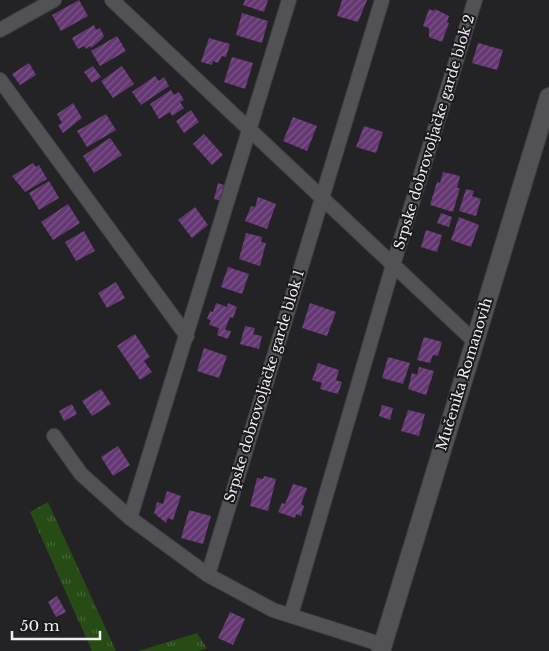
<svg xmlns="http://www.w3.org/2000/svg" width="549" height="651" font-family="'Libre Baskerville',serif">
<style>
.grass{fill:url(#grass-tufts)}
.building{fill:url(#building-hatch)}
.lines{fill:none;stroke-linecap:round;stroke-linejoin:round}
.minor-casing{stroke:#3f3d40;stroke-width:16}
.tertiary-casing{stroke:#3f3d40;stroke-width:20}
.minor{stroke:#525155;stroke-width:14}
.tertiary{stroke:#525155;stroke-width:18}
.labels{text-anchor:middle;dominant-baseline:central;stroke-width:4;stroke-linejoin:round;paint-order:stroke}
.street-label{font-size:14px;fill:#efeef1;stroke:#1a181c}
</style>
<defs>
<pattern id="grass-tufts" width="24" height="20" patternUnits="userSpaceOnUse" patternTransform="scale(1.25)"><rect width="24" height="20" fill="#264b14"/><path d="M3 7l-1-3M5 7V3M7 7l1-3M15 17l-1-3M17 17v-4M19 17l1-3" fill="none" stroke="#466537"/></pattern>
<pattern id="building-hatch" width="6" height="6" patternUnits="userSpaceOnUse" patternTransform="scale(1.25)"><rect width="6" height="6" fill="#653874"/><path d="M-1 1l2-2M0 6l6-6M5 7l2-2" fill="none" stroke="#7b5588"/></pattern>
</defs>
<rect width="100%" height="100%" fill="#232225"/>
<!-- grass -->
<path class="grass" d="M48 502 116 651H92L30 512Z
M197 633 207 648 199 651H138Z"/>
<!-- building -->
<path class="building" d="M79 0 88 16 61 31 52 15Z
M245 0H268L264 12 243 5Z
M342 0H367L358 22 337 16Z
M429 9 434 11 435 9 449 16 447 22 449 23 442 42 429 37V28L423 26Z
M242 13 268 21 262 43 236 35Z
M94 25 96 30 100 28 104 36 102 39 91 48 90 46 86 49 84 46 78 49 72 38Z
M117 36 126 51 100 66 91 51Z
M209 38 230 44 226 57 222 56 218 63 213 61 212 65 201 62Z
M478 43 503 50 497 70 472 63Z
M232 57 253 63 245 89 224 82Z
M29 63 36 75 20 85 12 74Z
M93 66 101 77 92 83 84 72Z
M122 66 134 84 113 98 101 81Z
M155 76 159 81 164 77 169 86 141 105 132 92Z
M171 90 174 95 179 92 184 100 180 102 184 108 172 116 170 112 159 119 150 104Z
M73 103 82 118 63 133 58 125 62 123 57 114Z
M191 110 199 122 184 133 176 121Z
M106 114 116 130 87 147 77 131Z
M293 117 317 126 307 151 283 141Z
M364 126 383 132 376 153 356 147Z
M204 134 223 155 212 165 193 144Z
M110 138 122 155 94 173 83 156Z
M33 163 36 167 39 165 47 179 25 192 12 176Z
M443 172 460 176 457 188H460L453 212 430 205 437 182 440 183Z
M49 181 59 198 39 210 29 193Z
M218 183 227 186V203L214 199Z
M466 189 474 191 472 196 481 199 476 216 459 211Z
M258 197 276 204 267 229 245 221 251 206 255 207Z
M68 204 80 223 53 240 41 222Z
M195 207 208 225 192 238 178 220Z
M441 213 452 217 449 227 437 223Z
M459 217 479 225 471 247 451 240Z
M426 230 442 235 437 252 421 247Z
M84 231 95 251 76 261 65 242Z
M246 233 262 237 261 242 266 243 260 266 239 259Z
M228 267 249 274 242 294 221 287Z
M116 282 125 298 107 308 98 293Z
M216 303 227 307 228 303 237 307 233 318 230 317 225 330 231 331 228 339 217 335 219 328 209 325 211 320 207 319 210 311 213 312Z
M310 303 336 312 327 336 302 328Z
M245 326 255 328 253 334 262 336 259 349 240 344Z
M135 334 150 357 144 361 152 372 140 380 117 346Z
M424 337 442 342 438 356 433 355 430 363 417 360Z
M204 348 227 356 219 378 197 371Z
M388 357 410 363 403 384 382 378Z
M318 363 339 370 336 380 342 382 338 394 320 389 322 383 312 380Z
M419 367 434 371 426 395 408 389 412 373 417 375Z
M101 389 111 404 92 416 82 401Z
M72 404 77 414 64 421 59 411Z
M382 405 393 408 390 420 379 416Z
M408 410 425 414 419 436 401 431Z
M118 446 130 465 113 476 101 457Z
M264 476 276 479 268 511 250 506 257 478 263 479Z
M293 484 307 488 301 504 304 506 301 516 296 514 295 518 278 512 282 503 285 504Z
M167 491 181 496 173 520 168 518 166 523 154 513 157 502 163 504Z
M189 510 211 516 203 544 181 538Z
M57 596 66 612 56 617 48 602Z
M230 612 245 619 233 645 218 638Z"/>
<g class="lines">
<!-- minor casing -->
<g class="minor-casing">
<path id="minor" d="M112 0 474 341
M0 30 54 0
M0 80 187 336
M54 436 81 474 130 518 208 575 273 610 383 645
M130 518 289 0
M208 575 382 0
M291 615 393 265 475 0"/>
</g>
<!-- tertiary casing -->
<g class="tertiary-casing">
<path id="tertiary" d="M381 651 549 97"/>
</g>
<!-- minor -->
<use href="#minor" class="minor"/>
<!-- tertiary -->
<use href="#tertiary" class="tertiary"/>
</g>
<g class="labels">
<!-- street labels -->
<g class="street-label">
<text transform="translate(434 132) rotate(-73)">Srpske dobrovoljačke garde blok 2</text>
<text transform="translate(464 374) rotate(-73)">Mučenika Romanovih</text>
<text transform="translate(264 386) rotate(-73)">Srpske dobrovoljačke garde blok 1</text>
</g>
</g>
<!-- scale -->
<path d="M12 631v8h88v-8" fill="none" stroke="#efeef1" stroke-width="2.5"/>
<text x="20" y="631" font-size="15" fill="#efeef1" stroke="#1a181c" stroke-width="4" paint-order="stroke">50 m</text>
</svg>
